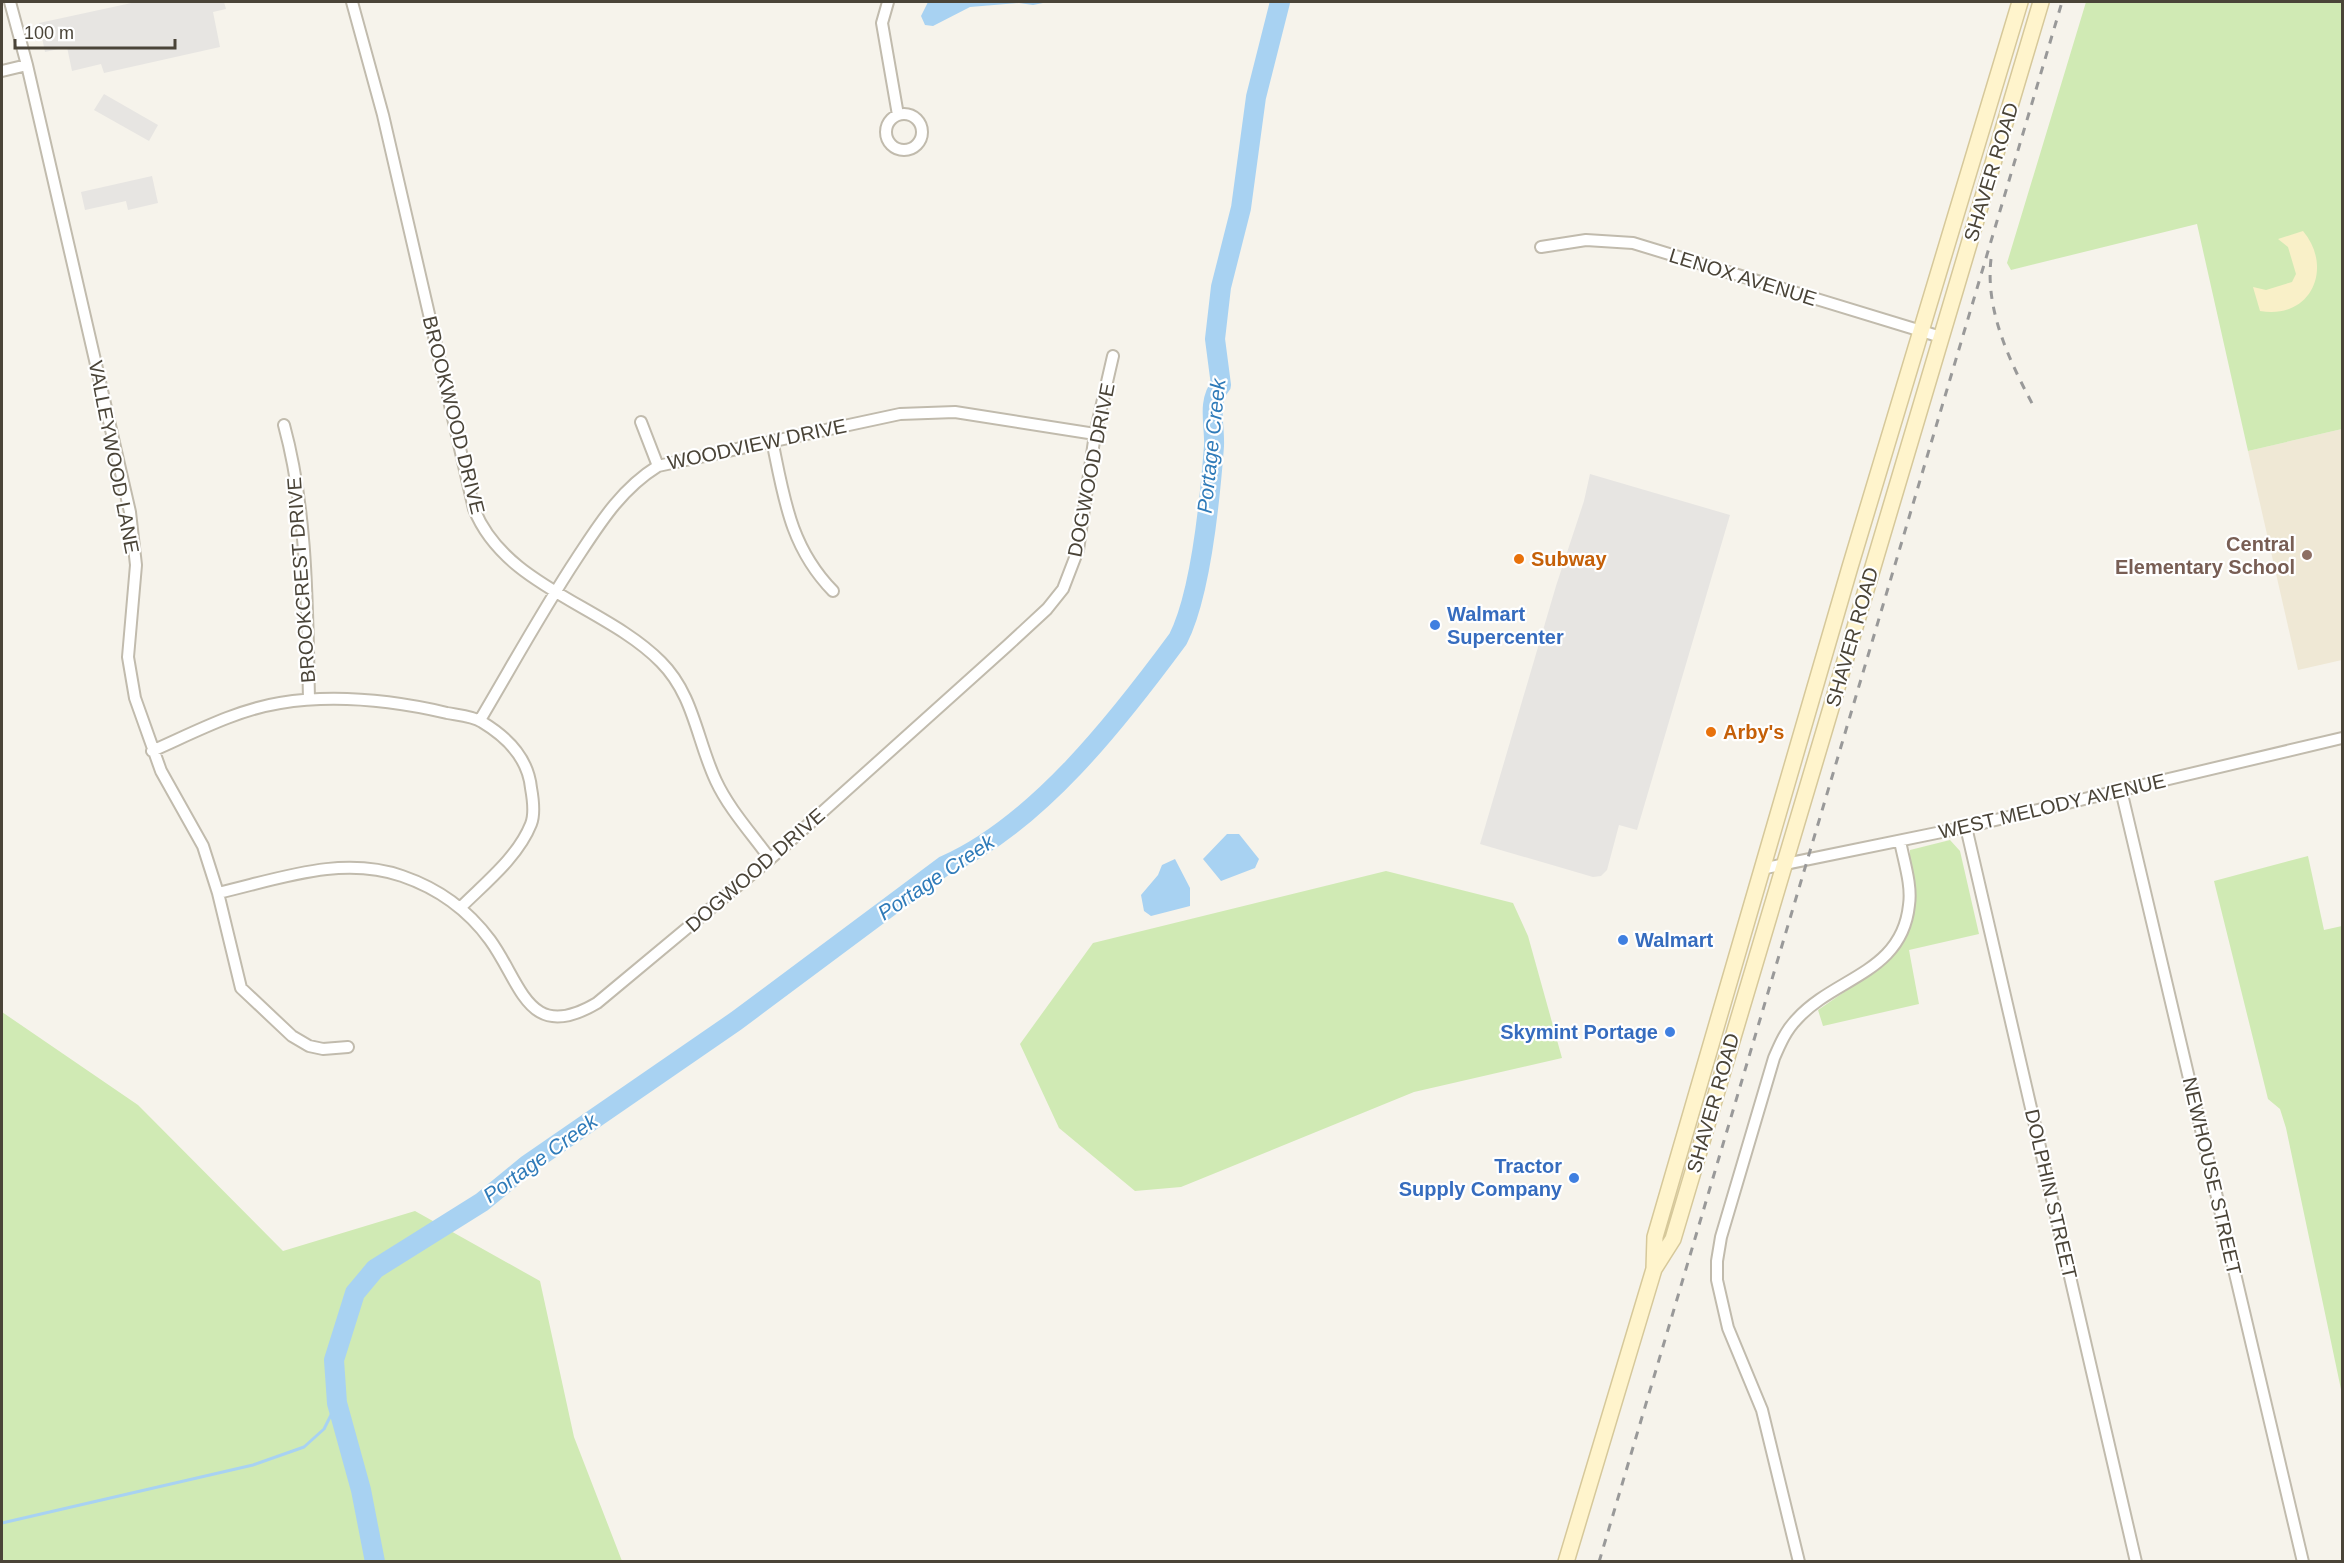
<svg xmlns="http://www.w3.org/2000/svg" width="2344" height="1563" font-family="Helvetica,sans-serif">
<style>
.education{fill:#efe8d5}
.green{fill:#d0eab4}
.sand{fill:#f9f0c8}
.parking{fill:#e7e5e2}
.water{fill:#a8d2f2}
.lines{fill:none;stroke-linecap:round;stroke-linejoin:round}
.stream{stroke:#a8d2f2;stroke-width:3}
.river{stroke:#a8d2f2;stroke-width:20}
.street-casing{stroke:#c1bbad;stroke-width:14}
.secondary-casing{stroke:#d6c89a;stroke-width:18}
.street{stroke:#fff;stroke-width:10}
.secondary{stroke:#fff4cc;stroke-width:15}
.rail{stroke:#999;stroke-width:3;stroke-dasharray:8 8;stroke-linecap:butt}
.education-dot{fill:#8d6e63;stroke:#fff;stroke-width:2}
.food-dot{fill:#e8710a;stroke:#fff;stroke-width:2}
.shop-dot{fill:#3f7fe0;stroke:#fff;stroke-width:2}
.labels{text-anchor:middle;dominant-baseline:central;stroke-width:4.5;stroke-linejoin:round;paint-order:stroke}
.street-label{font-size:20px;fill:#4a4438;stroke:#fff}
.education-label{font-size:20px;font-weight:bold;fill:#785e54;stroke:#fff;text-anchor:end}
.food-label{font-size:20px;font-weight:bold;fill:#c56008;stroke:#fff;text-anchor:start}
.shop-label{font-size:20px;font-weight:bold;fill:#366cbe;stroke:#fff;text-anchor:start}
.water-label{font-size:21px;font-style:italic;fill:#2f7bb9;stroke:#fff}
</style>
<rect width="100%" height="100%" fill="#f6f3eb"/>
<!-- education -->
<path class="education" d="M2342 429V660L2298 670 2248 451Z"/>
<!-- green -->
<path class="green" d="M2086 2H2342V429L2248 451 2197 224 2011 270 2007 263Z
M1950 840 1960 851 1979 934 1909 950 1919 1004 1823 1026 1818 1010 1882 966 1899 948 1913 908 1915 887 1910 869V850Z
M2308 856 2324 930 2342 926V1394L2286 1128 2280 1109 2268 1099 2214 881Z
M1386 871 1513 903 1528 936 1562 1058 1414 1092 1181 1187 1135 1191 1059 1128 1020 1044 1093 943Z
M2 1012 138 1105 283 1251 415 1211 540 1281 574 1437 622 1561H2Z"/>
<!-- sand -->
<path class="sand" d="M2303 231C2334 268 2311 320 2260 311L2253 287 2266 290 2292 282 2296 274 2288 247 2278 239Z"/>
<!-- parking -->
<path class="parking" d="M136 2H224L226 9 213 12 220 47 104 73 101 64 72 71 67 47 45 52 39 23Z
M104 94 158 125 149 141 94 110Z
M152 176 158 203 128 210 126 201 85 210 81 192Z
M1590 474 1730 515 1637 830 1619 825 1607 870 1601 876 1593 877 1480 844 1556 586 1584 501Z"/>
<!-- water -->
<path class="water" d="M928 2H1048L1033 5 1019 3 970 7 933 26 925 25 921 16Z
M1227 834H1239L1259 859 1255 868 1221 881 1203 859Z
M1175 859 1190 888V906L1151 916 1144 911 1141 895 1158 875 1162 865Z"/>
<g class="lines">
<!-- stream -->
<path class="stream" d="M2 1523 253 1465 304 1447 324 1429 337 1403"/>
<!-- river -->
<path class="river" d="M375 1562 361 1490 337 1403 334 1360 355 1293 375 1269 482 1202 527 1165 736 1021 944 866C1037 825 1119 719 1178 639 1201 594 1210 499 1214 446 1215 425 1207 402 1221 385L1215 339 1221 287 1241 208 1256 97 1280 2"/>
<!-- street casing -->
<g class="street-casing">
<path id="street" d="M10 2 27 65 130 512 136 565 128 657 135 698 161 771 203 846 218 893 241 988 292 1036 309 1046 323 1049 348 1047
M352 2 383 115 474 509C505 587 606 606 661 662 694 695 697 741 716 781 729 809 752 834 770 859
M888 2 882 23 898 115
M2 71 27 65
M886 132a18 18 0 1 1 36 0a18 18 0 1 1-36 0Z
M1541 247 1586 240 1633 243 1941 337
M641 422 658 466
M284 425C308 513 307 609 309 699
M772 440C784 498 790 547 833 591
M480 720C512 666 542 611 577 558 600 523 621 489 658 466L900 414 955 412 1095 434
M152 751C193 733 236 710 280 703 336 694 391 700 447 713 457 715 473 716 482 722 507 737 528 758 531 788 533 799 535 814 531 824 518 857 485 883 461 907
M2121 790 2303 1562
M1966 827 2136 1562
M1761 869 1966 827 2342 738
M218 893C279 879 341 855 402 876 437 888 468 910 490 940 522 984 528 1044 597 1003L770 859 1007 646 1047 609 1063 589 1078 550 1095 434 1113 356
M1799 1562 1762 1410 1728 1328 1717 1280V1261L1721 1237 1774 1058C1780 1044 1786 1030 1797 1019 1835 977 1902 973 1909 905 1912 885 1904 862 1900 841"/>
</g>
<!-- secondary casing -->
<g class="secondary-casing">
<path id="secondary" d="M1654 1269 1655 1237 1850 567 2020 2
M1566 1562 1654 1269 1673 1239 2041 2"/>
</g>
<!-- street -->
<use href="#street" class="street"/>
<!-- secondary -->
<use href="#secondary" class="secondary"/>
<!-- rail -->
<path class="rail" d="M1991 259C1985 311 2010 362 2034 407
M1599 1562 2062 2"/>
</g>
<!-- markers -->
<circle class="education-dot" cx="2307" cy="555" r="6"/>
<g class="food-dot">
<circle cx="1519" cy="559" r="6"/>
<circle cx="1711" cy="732" r="6"/>
</g>
<g class="shop-dot">
<circle cx="1435" cy="625" r="6"/>
<circle cx="1623" cy="940" r="6"/>
<circle cx="1670" cy="1032" r="6"/>
<circle cx="1574" cy="1178" r="6"/>
</g>
<g class="labels">
<!-- street labels -->
<g class="street-label">
<text transform="translate(1991 172) rotate(-73)">SHAVER ROAD</text>
<text transform="translate(1743 277) rotate(17)">LENOX AVENUE</text>
<text transform="translate(454 415) rotate(76)">BROOKWOOD DRIVE</text>
<text transform="translate(757 444) rotate(-12)">WOODVIEW DRIVE</text>
<text transform="translate(114 457) rotate(79)">VALLEYWOOD LANE</text>
<text transform="translate(1091 470) rotate(-79)">DOGWOOD DRIVE</text>
<text transform="translate(301 580) rotate(-94)">BROOKCREST DRIVE</text>
<text transform="translate(1852 637) rotate(-74)">SHAVER ROAD</text>
<text transform="translate(2052 806) rotate(-13)">WEST MELODY AVENUE</text>
<text transform="translate(755 870) rotate(-41)">DOGWOOD DRIVE</text>
<text transform="translate(1713 1103) rotate(-74)">SHAVER ROAD</text>
<text transform="translate(2212 1176) rotate(77)">NEWHOUSE STREET</text>
<text transform="translate(2051 1194) rotate(77)">DOLPHIN STREET</text>
</g>
<!-- education labels -->
<g class="education-label">
<text x="2295" y="544">Central<tspan x="2295" dy="23">Elementary School</tspan></text>
</g>
<!-- food labels -->
<g class="food-label">
<text x="1531" y="559">Subway</text>
<text x="1723" y="732">Arby's</text>
</g>
<!-- shop labels -->
<g class="shop-label">
<text x="1447" y="614">Walmart<tspan x="1447" dy="23">Supercenter</tspan></text>
<text x="1635" y="940">Walmart</text>
<text x="1658" y="1032" text-anchor="end">Skymint Portage</text>
<text x="1562" y="1166" text-anchor="end">Tractor<tspan x="1562" dy="23">Supply Company</tspan></text>
</g>
<!-- water labels -->
<g class="water-label">
<text transform="translate(1211 446) rotate(-84)">Portage Creek</text>
<text transform="translate(936 877) rotate(-34)">Portage Creek</text>
<text transform="translate(540 1158) rotate(-36)">Portage Creek</text>
</g>
</g>
<!-- border -->
<rect width="2344" height="1563" fill="none" stroke="#4a4438" stroke-width="6"/>
<!-- scale -->
<path d="M15 39v9h160v-9" fill="none" stroke="#4a4438" stroke-width="3"/>
<text x="24" y="39" font-size="18" fill="#4a4438" stroke="#ffffff" stroke-width="4.5" paint-order="stroke">100 m</text>
</svg>
